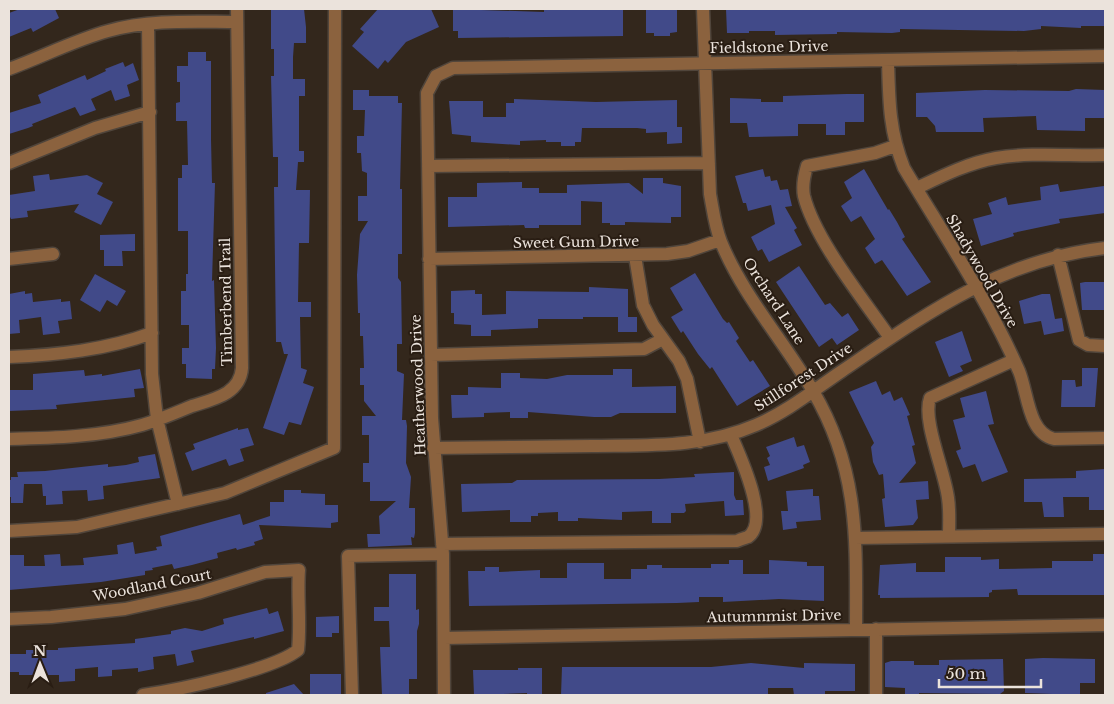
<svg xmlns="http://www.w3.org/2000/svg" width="1114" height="704" font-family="'Libre Baskerville',serif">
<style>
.building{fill:#414a89}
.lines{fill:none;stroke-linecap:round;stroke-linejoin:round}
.minor-casing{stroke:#50453b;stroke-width:15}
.minor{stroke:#8b623e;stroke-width:12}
.labels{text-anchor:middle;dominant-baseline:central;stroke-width:4;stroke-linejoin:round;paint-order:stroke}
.street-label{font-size:14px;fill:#ebe3dc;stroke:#291d13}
</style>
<rect width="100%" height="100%" fill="#33271c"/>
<!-- building -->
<path class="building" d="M20 9H55L59 18 33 32 31 28 9 37V13Z
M271 9H304L306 27V43H294L293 57V79H305V96H299V151H304V162H298L296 190H310L309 243H299L298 302H311V317H300L301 368 307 370 303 383 314 387 301 425 289 422 284 435 263 428 288 354H284L281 342H276L274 187H278V157H273L271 76H274V49H271Z
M378 9H431L439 27 406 42 388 63 385 60 378 69 352 46 364 32 360 29Z
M453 9 544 12V9H623V36L458 38V31H453Z
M646 9H677V32L670 33V36H654V33H646Z
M726 9H1105V26H1081V28L1041 26V29L1024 31 900 29V32L892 33 837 32V34L775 35V31H749V33H727Z
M188 52H206V61H211V139L212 183H215L212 281 214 280 216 348 215 369H212V379L186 378V364H182V348H189V325H181V291H186V274H188V231H178V178H182V165H188L187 121H176V103L180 102V82H177V66H188Z
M123 62 125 67 133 63 139 80 127 85 130 96 115 101 111 90 91 99 96 110 80 116 75 107 32 124 33 126 28 128 9 134V113L41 103 38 95 85 75 87 80 106 71 105 69Z
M1076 89 1105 90V118H1085V131L1037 130 1036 116 983 118 984 132H936L935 126 927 117H916V93L985 90 1069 91Z
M353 90H369V96H398V103H402L400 189H402V254H398V278L401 282 402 344H397V371L404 374 402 420H406L407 426 406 463 411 477 409 508H415V533L414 538 411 537 412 545 368 547 367 534H380L379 516 396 501H370V482H363V463H369V435H362V416H376L364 401V385H360V368H364L363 336H360V313H358L357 275 360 234 368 221H358V196H367V173L362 171 361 153H357V136H364L365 110H353Z
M846 94H864V122H845V135H826V124H798V136L749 137 747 123H730V98L761 99V102H783V96Z
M514 99 596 102 677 100V127H682V143L667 144V132L646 133V129L637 128H582L581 142H575V146H561V142H546V140L520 141V145L471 142V136L452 134 449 101H483V117H506V103H514Z
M763 169 765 177 770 176 771 181 777 180 780 190 788 189 792 206 785 207 797 228 794 230 802 245 769 262 762 249 758 251 751 237 775 224 771 205 748 211 746 203H743L735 176Z
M864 169 888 210 889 209 897 222 905 237 902 239 931 282 907 296 882 260 875 264 865 248 875 239 861 216 851 222 841 206 852 198 844 182Z
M49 174 50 180 87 175 103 183 97 194 113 202 101 225 74 212 79 204 27 211 28 217 11 219 9 215V195L35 191 33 176Z
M643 178H663V183L681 186V217H671V223L625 222V225H610V223H602V202L581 201V225H539V228H525L524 225 448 227V197H477V183L522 182V188H539V193H567V185L629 183 643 194Z
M1058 184 1060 192 1104 186 1105 213 1059 219 1060 223 1013 233 1014 236 981 246 973 219 992 214 988 203 1006 197 1008 205 1041 200 1040 187Z
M135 234V251H122L123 266H104V250H100V235Z
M799 266 825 305 830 303 842 317 848 313 859 330 837 345 832 338 819 347 776 282Z
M695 273 723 319 727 323 729 322 739 338 736 341 750 362 753 360 770 386 737 406 712 367 710 369 698 354 683 331 681 333 671 317 683 310 670 288Z
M95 274 126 291 117 306 107 300 100 312 80 300Z
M1085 282H1105V310H1082L1080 283Z
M589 287 628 289V317H637V332H618V317H583V319H538V328L491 330V336H471V325L454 324V313H451V291L475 290V294H482V315L506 314V291L589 292Z
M25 291V294L32 293 33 302 61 299V302L70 301 72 319 58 321 60 333 43 335 41 317 19 320 20 333 9 334V294Z
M1042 294H1050L1055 319 1062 318 1064 331 1044 335 1041 321 1024 324 1019 301Z
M962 331 972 361 960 366 963 371 949 377 935 342Z
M1082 368H1098L1095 407H1061L1062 380H1075L1076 387 1082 386Z
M140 369 144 388 134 389 135 397 56 405 57 409 9 411V390H33V374L84 370 85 376 102 374V376Z
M613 369H632V387L676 386V413H620L611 417H594L528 412V418H510V412L484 413V417L452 418 451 395H468V387L501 388V373H520V378L547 379 567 375H613Z
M876 381 882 395 890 391 894 401 902 397 910 415 907 416 915 445 912 446 916 463 899 483 928 481 929 499 916 500 918 518 913 525 885 527 882 499 885 498 883 474 879 475 873 462 871 447 874 443 849 392Z
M986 391 994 424 988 425 1008 472 982 482 975 464 963 468 956 451 961 449 953 420 965 417 960 398Z
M238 428V430L248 428 254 445 240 449 244 461 229 466 226 459 192 471 185 453 195 449 193 444Z
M794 437 797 447 804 445 810 462 803 465 804 468 768 481 764 467 770 465 767 458 770 456 766 447Z
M155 454 160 478 103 486 104 499 88 501 87 490 62 491 63 504 46 505V496H43L42 484H24L23 503H11V497H9V480H11V477H18L17 472 45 471 108 464V467L126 465 139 462 138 457Z
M1105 469V510H1089V497H1063L1064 517H1044L1042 502H1024V479L1076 478V471Z
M734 472V495L736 500H743L744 515 725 516 724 501 685 504 686 511 684 513H671V523H652V511L622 512V520L578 518V521H558V512L538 513V516H531V522H510V510L462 512 461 484 512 483 517 480 659 479 695 477 694 474Z
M813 489V496H819L821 520 796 522 797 528 783 530 781 511H788L786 491Z
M284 490H301V493L325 494V505H338V522L331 523V528L259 525 263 539 254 542 255 545 237 550 236 548 217 553 218 558 192 565 174 569 172 564 152 568 153 570 145 571V575L101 582 9 590V555H24V566H45L44 555 60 554 61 566 84 565 83 558 118 554 117 545 133 542 135 554 157 550 156 547 162 546 160 536 240 514 243 525 270 516V502H284Z
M1093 554H1105V595H1018L1017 589 992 590V592L989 593V597L880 598V595H878L880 565 916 563V572H945V557H981V560L999 559V569L1052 568V561H1093Z
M729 560H743V574H769V560L807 562V566H824V601L779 599 723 602V597H699V602L677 603 469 606 468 571H485V567H499V572L540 570V578H567V563H604V579H631V569H647V565H662V568H711V564H729Z
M389 574H416V610L419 609V624L417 631V679H409V695H382L380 647H390L389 621H374V607H389Z
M267 608 269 614 278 611 284 631 254 639V637L191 651 194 662 177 666 175 654 153 657 154 669 138 672V668L112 670V676L98 677V667L75 669V681L59 682V675H19V672H9V654H26V650H58V648L135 643V639L171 634V631L185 628 202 631 224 624 223 619Z
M339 616V633H332V637H316V617Z
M1043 658 1095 659V683H1080V695L1025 693V659Z
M1003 659 1004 691 1000 694 919 693V695H905V688L885 687V663L891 661H914V665H939V660Z
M751 663 804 668V663L855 664V691H825V695H794L793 688H768V695H561L562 667H711Z
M518 668H542V695H527V693L474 695 473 670H518Z
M310 674H341V695H310Z
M294 684 304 695H266V693Z"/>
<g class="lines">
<!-- minor casing -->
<g class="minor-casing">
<path id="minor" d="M703 9 710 194C713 210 715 227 721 242 743 296 784 341 813 391 860 471 856 541 856 630
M148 24 152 374 157 419 178 504
M888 60C889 99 889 131 904 168 944 235 988 300 1019 371 1028 393 1028 433 1054 439L1105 438
M9 69C42 57 75 40 108 31 150 19 195 22 237 22
M9 163 95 128 150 112
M428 166 709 163
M917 188C942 176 968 163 996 158 1032 152 1069 156 1105 155
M1058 255 1079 340 1088 345 1105 346
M635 256 643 305 653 325 679 361 687 379 700 442
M9 259 53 254
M429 259 667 254 688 251 720 240
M890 338C864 300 815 240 804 196 802 186 804 176 807 166L875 153 895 146
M431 355 644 349 663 339
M9 357C57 355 106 350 152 333
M9 439C53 438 99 437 142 425 159 420 175 413 192 406 214 399 240 394 242 368L237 9
M433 448C486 447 539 447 592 446 648 445 703 448 756 425 787 412 814 390 842 371 927 313 1000 260 1105 248
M9 531 77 527 225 493 334 448 335 9
M949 537C949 524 950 511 948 498 945 472 922 420 930 398L1014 360
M855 538 1105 534
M442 544 737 541C741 539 745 538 748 537 771 521 739 454 731 435
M9 619 51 617 125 609 198 593 265 572 299 570C297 596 301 623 298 650 273 670 178 690 143 695
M876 629V695
M444 638 1105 625
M352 695 348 556 443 554
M444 695 443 554 432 418 427 93 436 76 453 68 1105 56"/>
</g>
<!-- minor -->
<use href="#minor" class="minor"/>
</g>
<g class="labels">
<!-- street labels -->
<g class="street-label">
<text transform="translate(769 47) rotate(-1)">Fieldstone Drive</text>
<text transform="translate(576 242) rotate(-1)">Sweet Gum Drive</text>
<text transform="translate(982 271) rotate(60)">Shadywood Drive</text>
<text transform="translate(774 301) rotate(57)">Orchard Lane</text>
<text transform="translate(226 302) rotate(-91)">Timberbend Trail</text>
<text transform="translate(803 377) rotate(-33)">Stillforest Drive</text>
<text transform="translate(418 385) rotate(-92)">Heatherwood Drive</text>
<text transform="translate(152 585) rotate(-11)">Woodland Court</text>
<text transform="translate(774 616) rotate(-1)">Autumnmist Drive</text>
</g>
</g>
<!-- border -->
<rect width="1114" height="704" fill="none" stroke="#ebe3dc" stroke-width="20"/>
<!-- north arrow -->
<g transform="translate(40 664) rotate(359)" stroke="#291d13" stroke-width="4" paint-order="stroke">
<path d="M0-4L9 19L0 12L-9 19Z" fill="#ebe3dc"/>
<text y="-8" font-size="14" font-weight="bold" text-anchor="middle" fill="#ebe3dc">N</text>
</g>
<!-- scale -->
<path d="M939 679v8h102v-8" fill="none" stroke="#ebe3dc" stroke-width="2.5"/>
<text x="946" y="679" font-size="15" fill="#ebe3dc" stroke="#291d13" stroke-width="4" paint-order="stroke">50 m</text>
</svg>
